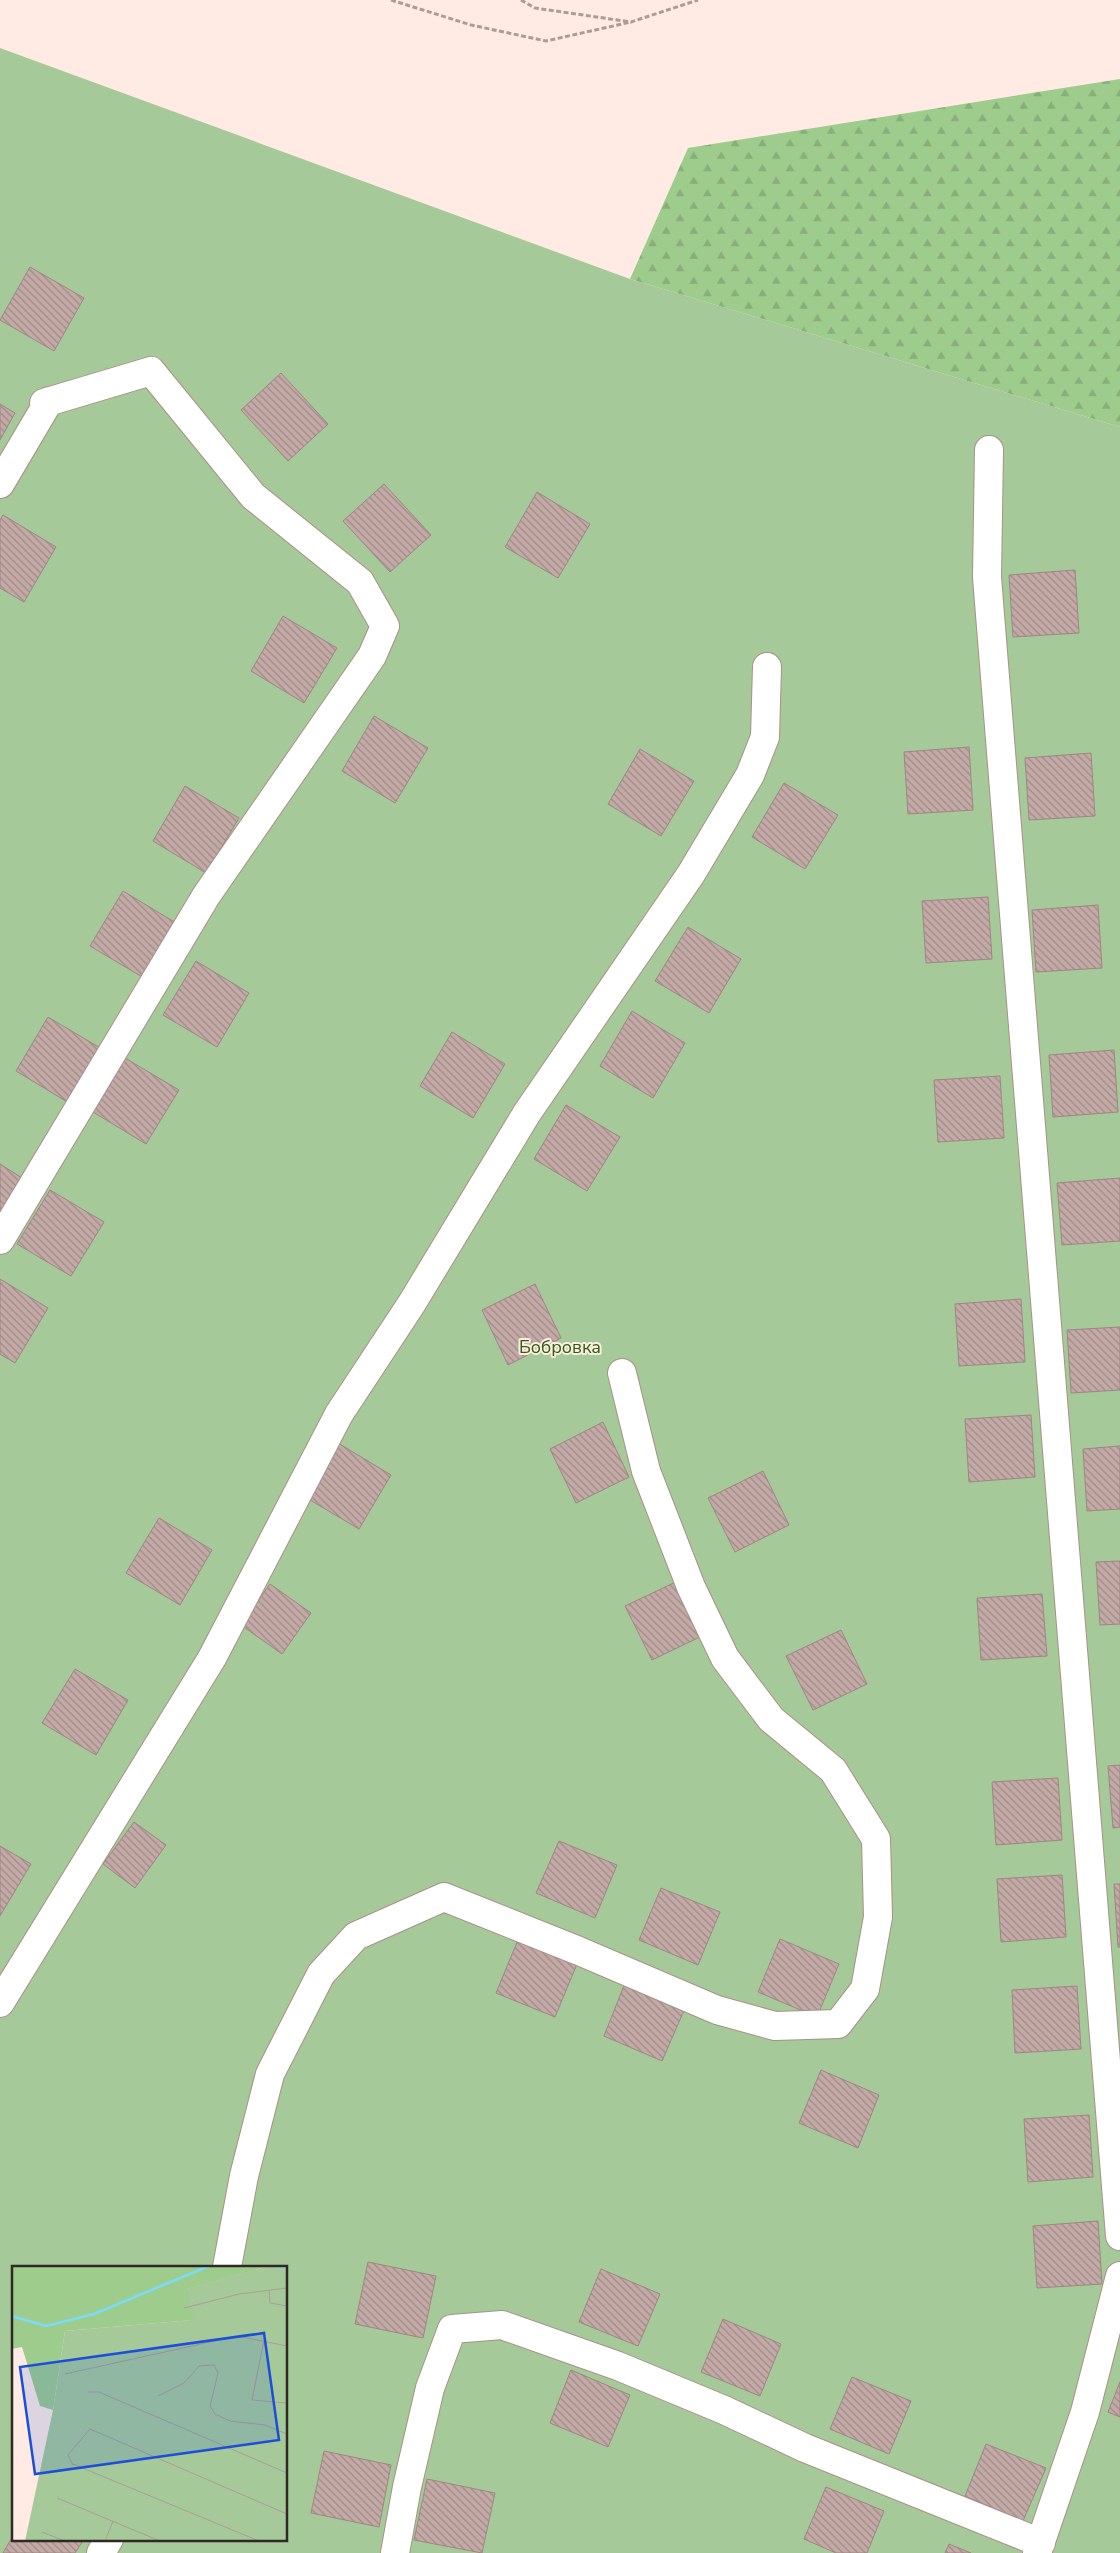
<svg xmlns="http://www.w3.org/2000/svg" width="1120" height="2553" font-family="'Nunito Sans',sans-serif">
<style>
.green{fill:#a5c999;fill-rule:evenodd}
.forest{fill:url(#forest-firs)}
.building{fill:url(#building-back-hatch);stroke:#9e8682}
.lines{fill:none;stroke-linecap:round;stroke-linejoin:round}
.minor-casing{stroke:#a89288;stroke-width:30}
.path{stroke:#ab9c96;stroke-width:3;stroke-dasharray:5 2.5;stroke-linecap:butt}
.minor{stroke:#fff;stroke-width:28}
.labels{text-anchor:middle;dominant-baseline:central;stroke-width:4;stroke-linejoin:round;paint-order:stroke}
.park-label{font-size:18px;fill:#2a630d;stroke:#ffebe3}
.inset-river{fill:none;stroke:#7bdcf7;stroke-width:2.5}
.inset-road{fill:none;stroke:#ac9d97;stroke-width:1}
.view{fill:#1d4ed8;fill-opacity:0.15;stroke:#1d4ed8;stroke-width:2.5}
.inset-edge{fill:none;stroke:#302824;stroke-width:2.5}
</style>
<defs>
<pattern id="forest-firs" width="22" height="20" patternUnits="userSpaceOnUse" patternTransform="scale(1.25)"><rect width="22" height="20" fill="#9dcc8d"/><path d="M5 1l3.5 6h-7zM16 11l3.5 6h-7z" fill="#88af7a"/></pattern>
<pattern id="building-back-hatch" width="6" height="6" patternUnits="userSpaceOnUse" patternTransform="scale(1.25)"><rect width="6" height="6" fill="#c3aaa6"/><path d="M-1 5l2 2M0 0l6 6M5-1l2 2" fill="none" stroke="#9f8a87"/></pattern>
</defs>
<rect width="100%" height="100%" fill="#ffebe3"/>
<!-- green -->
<path class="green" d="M0 48 630 279 1120 427V2553H0ZM14 2267H286V2539H14Z"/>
<!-- forest -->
<path class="forest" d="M1120 79V427L630 279 688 148Z"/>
<!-- building -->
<path class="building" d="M30 267 84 298 54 351 0 320Z
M281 373 328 424 288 461 241 410Z
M0 404 15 413 0 440Z
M384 484 431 535 390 572 343 521Z
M537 492 590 524 558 578 505 547Z
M3 515 56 547 24 602 0 588V520Z
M1075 570 1079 633 1013 637 1009 575Z
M283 616 337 648 304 703 251 671Z
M374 716 428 748 395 803 342 771Z
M969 747 973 810 908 814 904 752Z
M640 749 694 781 661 836 608 804Z
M1091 753 1095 816 1029 820 1025 758Z
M784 783 838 815 805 869 752 837Z
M185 786 239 818 206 873 153 841Z
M123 891 176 923 144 978 90 946Z
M988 897 992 959 926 963 922 901Z
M1098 905 1102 968 1036 972 1032 910Z
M688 927 741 959 709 1013 655 981Z
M196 961 249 993 217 1047 163 1015Z
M632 1011 685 1043 653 1098 600 1066Z
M48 1017 102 1049 69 1103 16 1071Z
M452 1032 505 1064 473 1118 420 1086Z
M1114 1050 1118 1112 1053 1117 1049 1055Z
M125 1058 179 1090 146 1144 93 1112Z
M1000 1076 1004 1138 938 1142 934 1080Z
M566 1105 620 1137 587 1191 534 1159Z
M0 1164 22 1178 0 1215Z
M1120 1178V1241L1062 1245 1057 1183Z
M50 1190 104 1222 71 1276 17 1244Z
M0 1279 48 1308 15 1363 0 1354Z
M535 1284 561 1338 508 1365 482 1310Z
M1021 1299 1025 1362 959 1366 955 1304Z
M1120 1327V1390L1071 1393 1067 1330Z
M1031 1415 1035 1477 969 1482 965 1419Z
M603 1422 629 1477 576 1503 550 1449Z
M338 1443 391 1475 359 1529 305 1497Z
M1120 1446V1509L1087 1511 1083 1449Z
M763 1471 789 1525 735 1552 708 1498Z
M159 1518 212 1550 180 1605 126 1573Z
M1120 1561V1624L1100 1625 1096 1562Z
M680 1580 706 1634 652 1660 625 1606Z
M270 1584 311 1613 282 1654 241 1625Z
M1042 1594 1047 1656 981 1660 977 1598Z
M841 1630 867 1684 813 1710 786 1656Z
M75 1669 128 1700 96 1755 42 1723Z
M1120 1765V1827L1113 1828 1108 1766Z
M1058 1778 1062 1840 996 1845 992 1782Z
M134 1822 166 1845 135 1888 103 1864Z
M559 1841 617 1865 595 1918 536 1893Z
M0 1846 31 1864 0 1916Z
M1062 1875 1066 1937 1001 1942 997 1879Z
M1114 1884H1120V1947H1118Z
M661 1888 720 1912 698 1965 639 1940Z
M780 1939 839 1964 817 2017 758 1992Z
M518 1940 577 1964 555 2017 496 1993Z
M625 1983 685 2008 662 2061 604 2036Z
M1077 1986 1081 2049 1015 2053 1012 1990Z
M821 2070 879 2095 858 2148 799 2123Z
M1089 2115 1093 2177 1028 2182 1024 2119Z
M1098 2221 1102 2284 1037 2288 1033 2226Z
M368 2262 436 2276 423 2338 355 2324Z
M601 2269 660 2294 638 2346 579 2322Z
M723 2319 781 2344 760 2396 701 2372Z
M571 2370 630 2395 608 2447 550 2423Z
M852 2377 911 2401 889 2454 830 2429Z
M1120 2382V2417L1108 2412Z
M986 2444 1046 2468 1023 2521 965 2496Z
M324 2451 391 2465 379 2527 311 2513Z
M427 2479 495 2493 482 2553 414 2540Z
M826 2487 884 2511 867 2553H836L804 2539Z
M14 2534V2539H84L75 2553H3Z
M949 2544 971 2553H945Z"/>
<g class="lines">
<!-- minor casing -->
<g class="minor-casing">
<path id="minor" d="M989 450 987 577 1120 2236
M0 484 49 401
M0 1240 206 896 372 656 385 626 360 582 253 496 151 371 44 403
M0 2003 212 1658 339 1414 412 1303 527 1113 691 874 750 775 765 737 767 667
M227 2267 244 2176 270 2074 321 1974 356 1936 444 1897 579 1951 717 2010 775 2026 838 2024 865 1989 878 1917 876 1839 833 1770 771 1719 725 1658 691 1587 646 1471 622 1373
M101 2553 109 2539
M395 2553 407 2487 430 2388 452 2329 502 2325 618 2366 724 2410 805 2448 1041 2543
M1037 2553 1085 2412 1120 2276"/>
</g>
<!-- path -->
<path class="path" d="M391 0 471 25 546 41 631 22
M521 0 535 8 631 22 698 0"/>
<!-- minor -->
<use href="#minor" class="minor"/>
</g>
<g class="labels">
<!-- park labels -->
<g class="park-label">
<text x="560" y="1347">Бобровка</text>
</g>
</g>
<!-- overview -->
<g transform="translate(12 2266)">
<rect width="275" height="275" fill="#ffebe3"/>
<path d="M257 0H275V275H13L41 144 53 65 180 54 174 23Z" fill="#a5c999"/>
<path d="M0 0H257L175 23 181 54 53 65 41 144 28 140 10 81 0 83Z" fill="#9dcc8d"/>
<path class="inset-river" d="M259 0 275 1M0 50 34 60 82 48 197 0"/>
<path class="inset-road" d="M257 24 258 37 275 40M172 42 227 28 275 22M252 74 240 134 275 137M53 108 225 70 275 80M76 126H87L275 207M146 130 172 117 187 100 202 99 206 107 198 140 203 148 218 155 253 159 275 168M61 198 247 275M61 199 56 189 78 163 275 248M45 232 148 275M30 266 53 275M93 275 101 255"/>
<path class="view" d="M252 67 267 174 23 208 8 101Z"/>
<rect width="275" height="275" class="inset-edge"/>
</g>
</svg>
